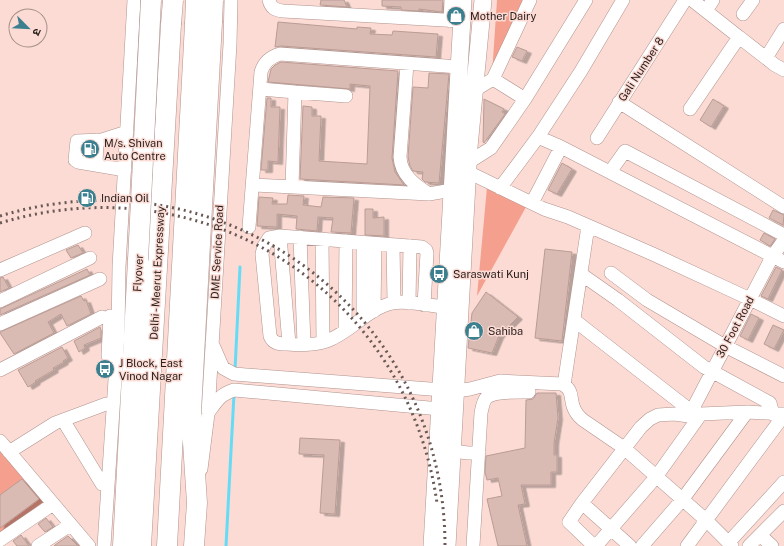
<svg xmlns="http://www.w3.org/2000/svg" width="784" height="546" font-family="'Public Sans','Noto Sans Devanagari',sans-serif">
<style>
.green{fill:#f5a08e}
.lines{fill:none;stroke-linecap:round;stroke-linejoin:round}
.stream{stroke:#66dbf6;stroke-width:3}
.building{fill:#dabbb4;stroke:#ba9c95;filter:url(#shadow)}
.minor-casing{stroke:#b1938d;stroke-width:14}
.major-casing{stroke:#b1938d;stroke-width:18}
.highway-casing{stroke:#b1938d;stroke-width:21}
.minor{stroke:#fff;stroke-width:13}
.major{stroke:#fff;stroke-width:17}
.highway{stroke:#fff;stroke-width:20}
.rail{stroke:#695854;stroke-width:3;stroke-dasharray:2 4;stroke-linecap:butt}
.highway-bridge-casing{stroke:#b1938d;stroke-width:21;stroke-linecap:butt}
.highway-bridge{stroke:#fff;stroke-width:20}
.labels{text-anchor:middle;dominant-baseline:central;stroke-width:3;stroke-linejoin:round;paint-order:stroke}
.poi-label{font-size:11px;fill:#271c19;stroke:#fbdbd4;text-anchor:start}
.street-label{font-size:11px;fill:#271c19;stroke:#fbdbd4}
</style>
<defs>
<filter id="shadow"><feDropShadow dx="4.5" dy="2.5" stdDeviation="0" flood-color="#0004"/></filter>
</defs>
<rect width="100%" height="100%" fill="#fbdbd4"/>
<!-- green -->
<path class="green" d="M497 0H528L492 74Z
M487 187 526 207 477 296Z
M0 445 44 502 0 534Z"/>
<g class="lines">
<!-- stream -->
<path class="stream" d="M235 370 240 267
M226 546 234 394"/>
</g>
<!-- building -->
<path class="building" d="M321 0H344L347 7 320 5Z
M382 0H443L442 12 419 9V11L401 10V7L382 6Z
M278 22 357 29V27L371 28 370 34 392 35 393 31 438 34 436 57 281 46 275 47Z
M517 47 527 51 522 61 512 57Z
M281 62 398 71 392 158 395 172 404 185 300 179 303 106 312 107V116H321L319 161 367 164 370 86 350 84V89L268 82 271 69 275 65Z
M429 73 449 74 439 183 425 182 422 179 423 172 413 171 410 166 408 157 413 87 428 88Z
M267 98H271V107H280L278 162 268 161V170H261Z
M484 99 504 109 502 112 505 114 484 143 483 142Z
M713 99 724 106 711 127 700 120Z
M562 163 572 169 557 194 548 190Z
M288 195 304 196 303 205 321 207 323 197 354 198 351 233 331 232 333 218 318 217 317 231 296 229 297 216 277 214V227L257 226 259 197 273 198 272 204H287Z
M365 209H373V218L384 217V236L365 235Z
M773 210 784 215 783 225 769 218Z
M764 233 775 239 770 246 760 240Z
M78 245 83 253 71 258 66 250Z
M545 249 572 252 562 341 535 338Z
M776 267 782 270 768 299 761 296Z
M87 269 90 275 0 315V309Z
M3 277 9 288 0 292V278Z
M486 292 518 317 499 336 492 353 468 348 472 313Z
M81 296 84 301 86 300 91 314 67 326 61 314 48 322 54 333 14 354 0 333V332Z
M751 314 759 318 748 340 740 336Z
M773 325 784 330 774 349 764 344Z
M100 327 101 330V338L84 345 85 348 79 352 74 341Z
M62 347 68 358 63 361 64 362 53 368 54 370 35 381 36 382 28 387 18 370Z
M537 393H556L558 418 554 443V455H557V472H551V485H521L525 504 518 505 527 546H498L487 499 502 496 498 478 487 480 485 472 486 456 525 448 526 400 533 399Z
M300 438 340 440 335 514 320 513 324 455 299 454Z
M22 479 39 499 0 528V495Z
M46 518 53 527 45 532 38 524Z
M21 535 29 546H17L13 541Z
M68 536 78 546H54L55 545Z"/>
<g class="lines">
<!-- minor casing -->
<g class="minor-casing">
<path id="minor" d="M269 0C271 8 275 10 283 11L462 21
M706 11 713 0
M743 14 753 0
M450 21 451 0
M739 37 775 65 784 70
M766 58 784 29
M407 64 400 157C401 175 415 185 429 194
M493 79 530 0
M261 89 295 92 292 187
M475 90 493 79 525 99
M295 92 346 96
M619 102 784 207
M690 109 739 37 692 0
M538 137 561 147 784 262
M597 138 685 0
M469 162 491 148 525 99 586 0
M96 165 97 140
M125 170 78 162 75 160 77 141 102 140 127 132
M468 172 544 209 568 217 655 255 750 299 784 316
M610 172 625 151 784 235
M253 185 429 194 452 190
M500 188 538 137 581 71 623 0
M532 203 561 147
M249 227 261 72C264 62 270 57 280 54L459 67
M280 236 289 344
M300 237 304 344
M322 239 323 342
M393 245 394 302
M0 270 85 233
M611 273 647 300 725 346 784 376
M581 274 618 300 704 367 770 403 773 414
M0 301 90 258
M409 303 410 246
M424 305 427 253 426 250 422 247 280 236 269 238 264 246 262 254 270 336C273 344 280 344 287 344 299 345 316 345 327 341 351 332 368 308 393 303 407 300 431 306 445 307
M374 311 375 244
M363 317V243
M574 320 691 411
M0 324 100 279
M345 330 346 241
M212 343 223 368 234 374 456 391 470 389 500 381 562 384C573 390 570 396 573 406 575 412 578 416 583 420L624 448 707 521 732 546
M108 356 110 316
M0 370 102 317
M564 385 588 226
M208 413C217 401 219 395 234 390L440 409 449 408
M689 416 772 257 784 240
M63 420 102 484
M0 441 89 546
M453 451 468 453 479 452
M9 452 55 423 106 404
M201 469 208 414 230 44 231 0
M582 503 630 546
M760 535 772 546
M0 540 53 504
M729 542 784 482
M38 546 70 525
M104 546 118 334 119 267 134 0
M473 546 481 413C482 408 483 402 486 398 493 391 519 392 529 392
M594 546 569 522 582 503 641 427 650 419 658 415 674 414 689 416 701 414 747 412 784 414
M596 546 656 477 701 414
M642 546 682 500 747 412
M687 546 784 415
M749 546 784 511"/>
</g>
<!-- major casing -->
<g class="major-casing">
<path id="major" d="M432 546 463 0
M447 546 469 147 483 0"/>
</g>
<!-- highway casing -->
<g class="highway-casing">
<path id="highway" d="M123 546 138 260
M141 546 171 24
M167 546 195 24
M194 546 197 503 191 412 212 22"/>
</g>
<!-- minor -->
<use href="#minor" class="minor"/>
<!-- major -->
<use href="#major" class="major"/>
<!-- highway -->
<use href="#highway" class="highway"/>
<!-- rail -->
<path class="rail" d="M0 216C224 148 445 312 445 546
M0 223C205 161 407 292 437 503"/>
<!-- highway-bridge casing -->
<g class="highway-bridge-casing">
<path id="highway-bridge" d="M212 22 213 0
M171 24 173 0
M195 24 196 0
M138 260 151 0"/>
</g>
<!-- highway-bridge -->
<use href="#highway-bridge" class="highway-bridge"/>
</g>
<!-- icons -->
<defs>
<g id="shop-disc" transform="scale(1)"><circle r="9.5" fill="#3c8090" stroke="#fbdbd4"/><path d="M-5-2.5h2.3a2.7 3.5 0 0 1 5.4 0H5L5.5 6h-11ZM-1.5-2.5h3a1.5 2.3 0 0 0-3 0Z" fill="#fff"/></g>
<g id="fuel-disc" transform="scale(1)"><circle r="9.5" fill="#3c8090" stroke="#fbdbd4"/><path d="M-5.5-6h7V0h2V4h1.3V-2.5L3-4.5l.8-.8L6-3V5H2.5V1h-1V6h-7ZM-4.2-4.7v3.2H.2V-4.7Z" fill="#fff"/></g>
<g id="bus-disc" transform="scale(1)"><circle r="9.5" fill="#3c8090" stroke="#fbdbd4"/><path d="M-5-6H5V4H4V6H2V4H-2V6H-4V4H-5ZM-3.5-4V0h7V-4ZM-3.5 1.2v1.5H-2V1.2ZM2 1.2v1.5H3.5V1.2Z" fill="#fff"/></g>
</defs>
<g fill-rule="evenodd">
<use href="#shop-disc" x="456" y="16"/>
<use href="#fuel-disc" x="90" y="149"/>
<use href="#fuel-disc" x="87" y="198"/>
<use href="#bus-disc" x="439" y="274"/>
<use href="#shop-disc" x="474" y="331"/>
<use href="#bus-disc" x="105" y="369"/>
</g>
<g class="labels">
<!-- poi labels -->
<g class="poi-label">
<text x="470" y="16">Mother Dairy</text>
<text x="104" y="143">M/s. Shivan<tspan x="104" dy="13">Auto Centre</tspan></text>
<text x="101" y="198">Indian Oil</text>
<text x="453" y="274">Saraswati Kunj</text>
<text x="488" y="331">Sahiba</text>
<text x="119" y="363">J Block, East<tspan x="119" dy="13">Vinod Nagar</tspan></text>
</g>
<!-- street labels -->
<g class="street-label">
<text transform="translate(641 69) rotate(-57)">Gali Number 8</text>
<text transform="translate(217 252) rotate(-87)">DME Service Road</text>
<text transform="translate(138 273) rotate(-87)">Flyover</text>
<text transform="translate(157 273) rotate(-87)">Delhi - Meerut Expressway</text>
<text transform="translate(735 327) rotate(-62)">30 Foot Road</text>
</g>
</g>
<!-- north arrow -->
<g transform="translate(28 28) rotate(114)"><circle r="19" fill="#fbdbd4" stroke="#a68f89"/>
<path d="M0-3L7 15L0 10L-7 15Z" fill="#3c8090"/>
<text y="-6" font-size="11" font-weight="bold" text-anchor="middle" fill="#271c19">उ</text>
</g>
</svg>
